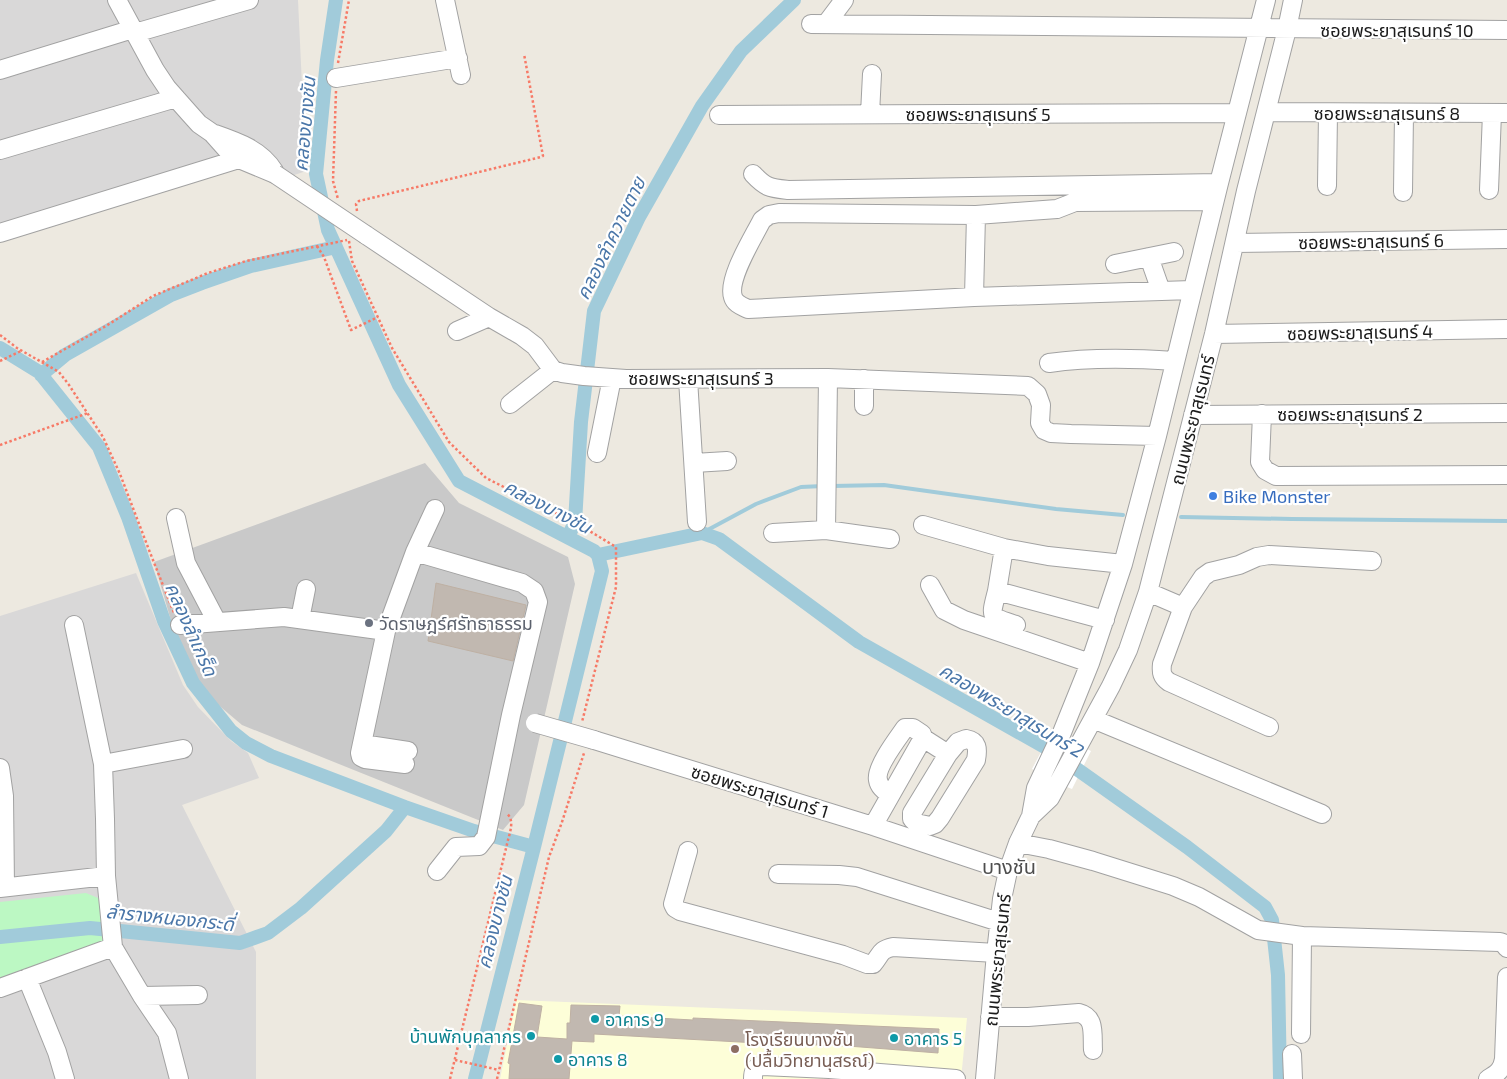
<svg xmlns="http://www.w3.org/2000/svg" width="1507" height="1079" font-family="'Exo 2','Noto Sans Thai',sans-serif">
<style>
.residential{fill:#d9d8d8}
.education{fill:#fdfed8}
.religious{fill:#c9c9c9}
.park{fill:#bcf8c3}
.pier{fill:#fff}
.lines{fill:none;stroke-linecap:round;stroke-linejoin:round}
.stream{stroke:#a1cbda;stroke-width:4}
.canal{stroke:#a1cbda;stroke-width:14}
.building{fill:#c1b8b0;stroke:#beb0a3}
.minor-casing{stroke:#a2a2a2;stroke-width:20}
.path{stroke:#f77a67;stroke-width:2.5;stroke-dasharray:2.5 2.5;stroke-linecap:butt}
.minor{stroke:#fff;stroke-width:18}
.minor-bridge-casing{stroke:#a2a2a2;stroke-width:20;stroke-linecap:butt}
.path-bridge{stroke:#f77a67;stroke-width:2.5;stroke-dasharray:2.5 2.5;stroke-linecap:butt}
.minor-bridge{stroke:#fff;stroke-width:18}
.shop-dot{fill:#3f7fe0;stroke:#fff;stroke-width:2}
.worship-dot{fill:#6b7280;stroke:#fff;stroke-width:2}
.culture-dot{fill:#0f9aa8;stroke:#fff;stroke-width:2}
.education-dot{fill:#8d6e63;stroke:#fff;stroke-width:2}
.labels{text-anchor:middle;dominant-baseline:central;stroke-width:4.5;stroke-linejoin:round;paint-order:stroke}
.street-label{font-size:18px;fill:#1b1b1b;stroke:#fff}
.shop-label{font-size:18px;fill:#366cbe;stroke:#fff;text-anchor:start}
.worship-label{font-size:18px;fill:#5b616d;stroke:#fff;text-anchor:start}
.culture-label{font-size:18px;fill:#0d838f;stroke:#fff;text-anchor:start}
.education-label{font-size:18px;fill:#785e54;stroke:#fff;text-anchor:start}
.water-label{font-size:19px;font-style:italic;fill:#4a76a8;stroke:#fff}
.quarter-label{font-size:20px;fill:#4e4e4e;stroke:#fff}
</style>
<rect width="100%" height="100%" fill="#ede9e0"/>
<!-- residential -->
<path class="residential" d="M0 0H298L306 171 274 182 245 165 0 241Z
M136 573 183 685 198 707 231 741 248 753 259 778 182 805 256 952V1079H0V616Z"/>
<!-- education -->
<path class="education" d="M516 1000 967 1018 961 1079H500Z"/>
<!-- religious -->
<path class="religious" d="M425 463 459 503 568 557 575 584 524 805 503 830 242 725 216 703 183 662 154 562Z"/>
<!-- park -->
<path class="park" d="M86 893 98 898 110 952 0 994V902Z"/>
<!-- pier -->
<path class="pier" d="M1052 731 1091 751 1072 789 1057 783 1032 769Z"/>
<g class="lines">
<!-- stream -->
<path class="stream" d="M832 486 884 485 1056 509 1123 515
M1181 517 1292 519 1507 521
M702 533 756 504 801 487 823 486"/>
<!-- canal -->
<path class="canal" d="M336 0 327 60 316 174 328 230 399 385 459 481 594 551 598 555 602 571 534 847 475 1079
M0 348 39 372 99 447 128 517 164 621 193 683 231 731 246 743 271 756 405 807 474 831 534 847
M41 375 65 355 171 295 202 283 251 266 336 247
M568 537 575 522 581 422 594 311 639 217 702 106 741 51 794 0
M598 555 702 533 719 539 859 642 1050 750 1187 847 1265 907 1272 920 1278 975 1280 1079
M0 937 90 928 240 943 268 933 301 908 386 831 405 807"/>
</g>
<!-- building -->
<path class="building" d="M436 583 526 605 513 661 428 641Z
M519 1003 542 1006 537 1037 567 1039V1023H570L571 1005 620 1006 619 1016 693 1020V1018L939 1029 938 1053 848 1046 758 1043 594 1034V1042L572 1041 569 1079H509L510 1064 508 1063Z"/>
<g class="lines">
<!-- minor casing -->
<g class="minor-casing">
<path id="minor" d="M117 0 155 70 167 88 190 114 199 124 212 133 228 151 239 159 275 174
M445 0 461 75
M811 24 1507 30
M826 24 844 0
M135 33 249 0
M0 70 133 29
M336 78 458 58
M1266 112 1507 113
M870 114 872 74
M719 115 1237 113
M215 134C238 142 261 150 274 171
M0 150 176 98
M753 174C766 188 770 188 788 190L1219 183
M1327 186 1328 113
M1489 190 1492 113
M1403 192 1404 113
M0 233 239 159
M366 235 489 317 522 336 535 346 553 370 562 373 584 376 626 379 828 378 1028 386 1037 394 1041 405 1040 423 1044 430 1051 433 1071 434 1157 436
M1235 243 1507 239
M1149 257 1161 291
M1115 264 1174 252
M1192 290 974 297 748 309C742 306 735 304 733 297 727 279 753 238 762 220L769 215 779 213 976 215 1057 209 1075 202 1214 201
M974 297 976 215
M457 331 489 317
M1214 334 1507 329
M1049 363C1090 357 1133 358 1174 361
M828 378 826 530 890 539
M688 379 697 522
M864 379V406
M510 404 553 370
M1262 414 1260 462 1265 470 1276 476 1507 475
M1193 415 1507 413
M597 453 612 378
M694 463 727 461
M176 518 186 563 217 622
M923 525 1004 548 1048 556 1123 564
M773 533 826 530
M1004 548 997 591 1105 620
M415 552 522 583 534 591 538 602 511 715 486 837 479 846 456 847 437 871
M930 585 944 610 964 620 1090 663
M997 591C990 619 989 616 1016 625
M1148 592 1183 607 1203 577 1210 572 1239 565 1257 557 1269 555 1372 561
M1183 607 1162 664C1161 673 1162 677 1169 682L1269 727
M300 619 306 589
M74 625 103 764 105 819 106 876 113 947 142 996 167 1033 179 1079
M180 625 284 617 386 631 415 552 435 509
M386 631 360 753 361 757 365 759 405 764
M1093 719 1322 814
M923 738 948 754
M966 739C978 741 978 749 976 760L940 818 935 824 930 826 916 823 912 819V813L948 754 958 742Z
M594 740 873 826 1008 871
M362 744 408 751
M103 764 183 749
M0 768 4 796 5 887
M1031 816 1050 798 1111 686 1128 650 1148 592 1214 334 1246 191 1287 29 1293 0
M873 826 923 738 922 734 913 728H905C898 738 875 768 878 780 879 787 885 791 890 795
M1018 843 1049 849 1093 861 1173 886 1199 897 1258 930 1302 936
M688 851 673 904 675 908 680 911 843 955 867 964H873C881 955 879 950 893 947L996 953
M778 874 839 875 857 877 999 922
M0 888 106 876
M27 978 57 1052 65 1079
M0 988 113 947
M142 996 198 995
M990 1017H1028L1079 1013C1096 1017 1092 1035 1093 1050
M1301 1034 1302 936 1500 942 1503 943 1507 948
M1292 1054 1293 1079
M753 1079C753 1072 754 1068 760 1066L829 1069 956 1079
M985 1079 996 953 1002 899 1008 871 1018 843 1031 816 1036 788 1061 735 1090 663 1123 564 1157 436 1219 183 1266 0
M1488 1079C1498 1073 1502 1070 1504 1059L1507 977"/>
</g>
<!-- path -->
<path class="path" d="M338 63 349 0
M336 91 333 181 338 199
M357 211 356 204 359 201 541 157 543 156 524 54
M349 241 352 261 392 348 449 442 486 478 583 527 616 547V587L582 722
M317 246 324 257 351 330 378 317
M0 335 17 348 59 372 69 385 103 437 120 474 149 550 174 613
M0 361 21 351
M0 445 88 413
M455 1060 499 1070
M450 1079 508 840C510 832 515 819 506 813
M497 1079 549 857 562 822 584 753"/>
<!-- minor -->
<use href="#minor" class="minor"/>
<!-- minor-bridge casing -->
<g class="minor-bridge-casing">
<path id="minor-bridge" d="M275 174 366 235
M535 723 594 740"/>
</g>
<!-- path-bridge -->
<path class="path-bridge" d="M42 362 106 326 153 296 208 273 246 261 347 240"/>
<!-- minor-bridge -->
<use href="#minor-bridge" class="minor-bridge"/>
</g>
<!-- markers -->
<circle class="shop-dot" cx="1213" cy="496" r="5"/>
<circle class="worship-dot" cx="369" cy="623" r="5"/>
<g class="culture-dot">
<circle cx="595" cy="1019" r="5"/>
<circle cx="531" cy="1036" r="5"/>
<circle cx="894" cy="1038" r="5"/>
<circle cx="558" cy="1059" r="5"/>
</g>
<circle class="education-dot" cx="735" cy="1049" r="5"/>
<g class="labels">
<!-- street labels -->
<g class="street-label">
<text x="1397" y="30">ซอยพระยาสุเรนทร์ 10</text>
<text x="1387" y="113">ซอยพระยาสุเรนทร์ 8</text>
<text x="978" y="114">ซอยพระยาสุเรนทร์ 5</text>
<text transform="translate(1371 241) rotate(-1)">ซอยพระยาสุเรนทร์ 6</text>
<text transform="translate(1360 332) rotate(-1)">ซอยพระยาสุเรนทร์ 4</text>
<text x="701" y="378">ซอยพระยาสุเรนทร์ 3</text>
<text x="1350" y="414">ซอยพระยาสุเรนทร์ 2</text>
<text transform="translate(1192 420) rotate(-76)">ถนนพระยาสุเรนทร์</text>
<text transform="translate(760 791) rotate(17)">ซอยพระยาสุเรนทร์ 1</text>
<text transform="translate(997 960) rotate(-84)">ถนนพระยาสุเรนทร์</text>
</g>
<!-- shop labels -->
<g class="shop-label">
<text x="1223" y="496">Bike Monster</text>
</g>
<!-- worship labels -->
<g class="worship-label">
<text x="379" y="623">วัดราษฎร์ศรัทธาธรรม</text>
</g>
<!-- culture labels -->
<g class="culture-label">
<text x="605" y="1019">อาคาร 9</text>
<text x="521" y="1036" text-anchor="end">บ้านพักบุคลากร</text>
<text x="904" y="1038">อาคาร 5</text>
<text x="568" y="1059">อาคาร 8</text>
</g>
<!-- education labels -->
<g class="education-label">
<text x="745" y="1039">โรงเรียนบางชัน<tspan x="745" dy="21">(ปลื้มวิทยานุสรณ์)</tspan></text>
</g>
<!-- water labels -->
<g class="water-label">
<text transform="translate(304 124) rotate(-85)">คลองบางชัน</text>
<text transform="translate(610 238) rotate(-64)">คลองลำควายตาย</text>
<text transform="translate(548 506) rotate(27)">คลองบางชัน</text>
<text transform="translate(192 629) rotate(66)">คลองลำเกร็ด</text>
<text transform="translate(1012 710) rotate(31)">คลองพระยาสุเรนทร์ 2</text>
<text transform="translate(170 917) rotate(6)">ลำรางหนองกระดี่</text>
<text transform="translate(494 922) rotate(-76)">คลองบางชัน</text>
</g>
<!-- quarter labels -->
<g class="quarter-label">
<text x="1009" y="866">บางชัน</text>
</g>
</g>
</svg>
